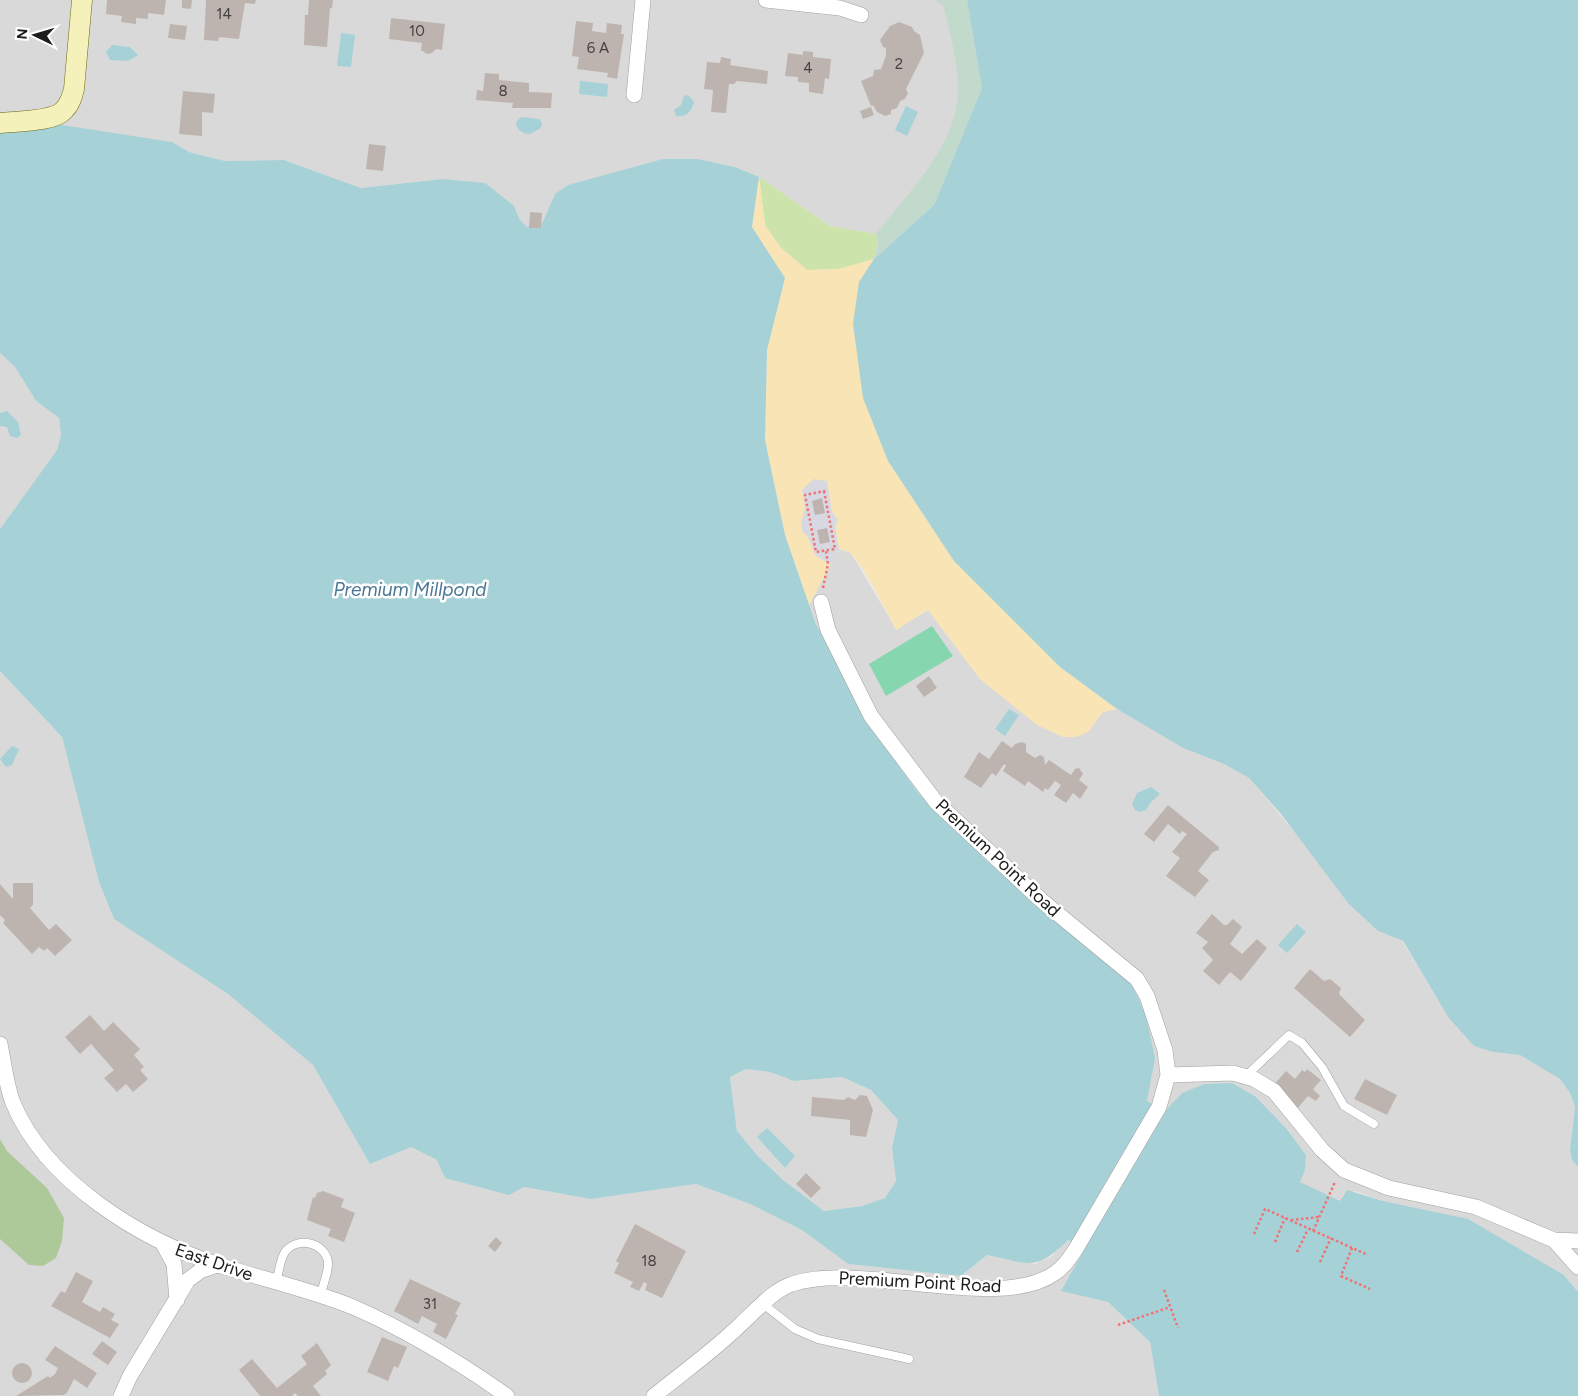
<svg xmlns="http://www.w3.org/2000/svg" width="1578" height="1396" font-family="Figtree,sans-serif">
<style>
.residential{fill:#dad9d9}
.grass{fill:#cde3ac}
.forest{fill:#adc99a}
.wetland{fill:#c1dacc}
.sand{fill:#f9e4b5}
.pitch{fill:#86d6af}
.plaza{fill:#d7d8e2}
.water{fill:#a6d1d7;fill-rule:evenodd}
.building{fill:#bdb4b0}
.lines{fill:none;stroke-linecap:round;stroke-linejoin:round}
.lane-casing{stroke:#a0a0a0;stroke-width:9}
.street-casing{stroke:#a0a0a0;stroke-width:16}
.secondary-casing{stroke:#68690d;stroke-width:21}
.path{stroke:#ee7372;stroke-width:2.5;stroke-dasharray:2.5 2.5;stroke-linecap:butt}
.lane{stroke:#fff;stroke-width:8}
.street{stroke:#fff;stroke-width:15}
.secondary{stroke:#f4f1ba;stroke-width:20}
.labels{text-anchor:middle;dominant-baseline:central;stroke-width:5;stroke-linejoin:round;paint-order:stroke}
.number-label{font-size:15px;fill:#444241}
.street-label{font-size:18px;fill:#1c1c1c;stroke:#fff}
.water-label{font-size:19px;font-style:italic;fill:#4b7795;stroke:#fff}
</style>
<rect width="100%" height="100%" fill="#ede8e3"/>
<!-- residential -->
<path class="residential" d="M0 0H967L982 88 898 238 830 226 759 177 735 167 698 159H663L555 194 540 228 527 227 520 220 514 206 442 179 361 188 284 160 225 161 189 152 172 142 0 130Z
M0 353 15 367 36 401 59 418 61 435 57 450 0 529Z
M839 549 851 553 896 629 928 610 980 679 1088 732 1103 712 1117 709 1183 748 1224 764 1249 778 1378 931 1402 941 1448 1017 1493 1052 1520 1055 1560 1079 1570 1093 1575 1107 1570 1150 1572 1160 1578 1167V1292L1564 1275 1383 1201 1355 1191 1343 1195 1340 1202 1299 1182 1305 1170 1306 1155 1286 1128 1256 1097 1182 1093 1165 1111 1147 1101 987 861 919 794 869 725 815 622 809 605Z
M0 671 62 737 99 882 114 919 228 994 313 1065 370 1164 411 1147 437 1160 524 1187 591 1199 696 1184 750 1204 802 1230 848 1264 961 1276 987 1255 1035 1264 1052 1256 1067 1240 1084 1249 1062 1291 1108 1302 1150 1342 1159 1396H0Z
M746 1069 770 1072 794 1081 842 1077 871 1090 898 1120 892 1148 896 1181 885 1198 862 1206 824 1211 783 1180 757 1155 737 1131 730 1077Z"/>
<!-- grass -->
<path class="grass" d="M759 177 830 226 876 234 878 243 874 259 839 269 807 270 780 247 765 225Z"/>
<!-- forest -->
<path class="forest" d="M0 1139 7 1151 47 1188 64 1218 62 1241 56 1258 43 1266 29 1265 0 1239Z"/>
<!-- wetland -->
<path class="wetland" d="M935 0H967L982 88 934 205 874 259 878 243 876 234C902 201 940 161 953 121 965 84 952 41 943 5Z"/>
<!-- sand -->
<path class="sand" d="M759 177 765 225 780 247 807 270 839 269 874 259 859 282 888 461 954 561 1060 667 1117 709 1103 712 1088 732 1076 737H1063L1037 725 980 679 928 610 896 630C887 612 863 563 850 553 847 550 843 550 839 549L809 605 785 535 765 440 767 350 785 278 752 227Z"/>
<!-- pitch -->
<path class="pitch" d="M932 626 953 656 886 696 869 664Z"/>
<!-- plaza -->
<path class="plaza" d="M814 479 827 481 832 512 838 520 835 527 839 549 830 565 815 555 808 537 802 531 801 523 805 508 802 490Z"/>
<!-- water -->
<path class="water" d="M967 0H1578V1167L1572 1160 1570 1150 1575 1107 1570 1093 1560 1079 1520 1055 1493 1052 1474 1046 1448 1017 1403 941 1378 931 1348 903 1281 814 1249 778 1224 764 1183 748 1117 709 1060 667 954 561 888 461 863 398 853 324 859 282 874 259 934 205 982 88Z
M341 33 355 35 351 67 337 66Z
M112 45 130 47 138 55 128 61 110 60 106 52Z
M580 81 608 84 607 97 579 94Z
M688 95 694 102C692 111 686 118 676 116L674 110 681 105 684 96Z
M906 106 918 112 907 136 895 130Z
M521 117 539 119 542 123 541 128 530 134C523 134 516 130 516 122Z
M55 124 172 142 189 152 225 161 284 160 361 188 442 179 485 183 514 206 520 220 527 227 540 228 555 194 568 185 663 159H698L735 167 759 177 752 227 785 278 767 350 765 440 785 535 815 622 869 725 919 794 987 861 1132 984 1146 1016 1155 1058 1147 1101 1165 1111 1182 1093 1205 1084 1232 1083 1256 1097 1286 1128 1306 1155 1305 1170 1300 1182 1340 1201 1347 1190 1383 1201 1468 1219 1564 1275 1578 1292V1396H1159L1150 1342 1108 1302 1061 1291 1084 1250 1068 1240C1035 1273 1029 1263 987 1255L961 1276 848 1264 802 1230 750 1204 696 1184 591 1199 524 1187 509 1195 445 1178 437 1160 411 1147 370 1164 313 1065 228 994 114 919 99 882 62 737 0 671V529L57 450 61 435 59 418 36 401 15 367 0 353V130ZM746 1069 770 1072 794 1081 842 1077 871 1090 898 1120 892 1148 896 1181 885 1198 862 1206 824 1211 783 1180 757 1155 737 1131 730 1077Z
M7 411 18 422 21 435 17 438 10 436 7 427 0 426V413Z
M1009 709 1019 715 1005 736 995 729Z
M12 746 19 749 12 765 6 767 0 759Z
M1151 787 1160 794 1151 802 1146 810 1140 812 1135 810 1132 804 1137 793Z
M1297 924 1306 932 1287 953 1278 945Z
M767 1128 795 1156 785 1168 757 1137Z"/>
<!-- building -->
<path class="building" d="M107 0H166L164 15 148 13V19L136 18V24L121 22 122 16 106 14Z
M182 0H192L191 9 182 8Z
M206 0H256L255 4 245 3 239 39 219 37 218 41 204 40Z
M309 0H333L332 8H330L327 47 304 45 305 15H308Z
M391 18 445 24 442 50 436 49 432 53 427 54 421 50 422 43 389 39Z
M576 21 593 23 592 31 606 33 607 23 622 25 621 34H624L617 79 607 77 608 73 577 69 579 57 572 56Z
M899 22 912 27 914 31 920 35 924 53 906 89 908 93 905 99 900 101 897 108 891 110V114L885 116 877 112 873 105 871 106 861 81 873 76 874 70 881 69 886 56V48L883 47 880 40 890 26Z
M170 24 187 26 185 40 168 38Z
M803 51 813 52V57L831 59 829 79 825 78 823 94 809 92V83L798 82V77L785 76 788 53 803 55Z
M721 57 731 59 730 65 768 71 767 84 737 81 734 84H729L726 113 711 112 713 90 704 89 707 62 720 63Z
M485 73 499 74V80L529 83V92L552 93 551 108H512L513 103 476 100 477 90 483 91Z
M183 91 215 94 213 113 202 112V136L179 134Z
M871 107 874 115 863 119 860 111Z
M369 144 386 146 383 171 366 169Z
M530 212 542 213 541 228H529Z
M822 498 825 513 815 515 812 501Z
M827 528 830 542 820 544 817 530Z
M929 676 937 688 924 697 916 686Z
M1002 741 1012 748 1015 744 1022 742 1026 744V752L1035 758 1040 755 1044 757 1045 765 1049 760 1071 775 1075 769 1079 768 1083 774 1079 780 1088 787 1080 799 1073 793 1066 803 1054 795 1061 785 1055 781 1048 790 1045 788 1043 792 1028 781 1025 786 1003 771 1006 766 1004 764 996 776 992 773 981 788 964 777 979 752 989 759Z
M1168 805 1219 847V850L1213 852 1198 871 1209 880 1195 897 1166 876 1180 858 1172 852 1187 834 1182 831 1180 834 1168 824 1154 842 1144 834Z
M13 883H33V905L30 908 49 930 56 924 72 940 55 956 47 948 44 951 39 947 32 954 3 923 5 920 0 915V884L13 899Z
M1212 914 1224 925H1227L1233 919 1242 927 1230 944 1242 954 1257 939 1267 948 1241 981 1230 972 1219 985 1203 971 1213 960 1202 948 1208 942 1196 933Z
M1310 969 1324 981 1330 979 1341 988 1339 994 1365 1020 1350 1037 1294 988Z
M90 1015 104 1031 113 1022 140 1049 134 1055 144 1067 140 1070 148 1079 133 1092 126 1084 117 1092 104 1078 114 1070 91 1044 80 1054 65 1037Z
M1307 1069 1321 1080 1313 1089 1320 1096 1316 1101 1308 1096 1297 1109 1272 1087 1286 1071 1295 1079 1302 1070 1305 1072Z
M1365 1079 1397 1095 1387 1115 1354 1099Z
M860 1095 867 1096 873 1110 866 1137 850 1135V1120L811 1116 812 1097 844 1100 848 1097 855 1100Z
M806 1173 821 1188 811 1198 796 1184Z
M323 1191 344 1199 341 1207 355 1213 344 1242 328 1236 331 1229 307 1220 313 1197 315 1198 317 1193Z
M635 1224 686 1251 662 1298 645 1290 647 1284 644 1282 639 1291 630 1287 633 1282 614 1273 619 1263 616 1261Z
M496 1237 502 1243 495 1252 488 1246Z
M76 1272 93 1281 82 1302 100 1312 103 1307 115 1314 111 1320 119 1324 110 1338 51 1306 61 1291 65 1293Z
M410 1279 461 1303 455 1314 458 1315 446 1339 433 1332 437 1324 422 1316 418 1324 394 1311Z
M382 1337 407 1347 398 1368 394 1366 388 1381 367 1372Z
M102 1341 117 1352 108 1365 92 1354Z
M317 1343 331 1365 325 1371 327 1374 313 1386 321 1396H298L295 1393 292 1396H260L239 1370 252 1359 277 1388 307 1364 301 1356Z
M55 1346 97 1373 87 1388 74 1379 67 1393 63 1395 16 1396 48 1376 50 1378 55 1374 58 1368 45 1360Z
M12 1373a10 10 0 1 1 20 0a10 10 0 1 1-20 0Z"/>
<g class="lines">
<!-- lane casing -->
<g class="lane-casing">
<path id="lane" d="M1246 1076 1289 1035 1302 1043 1322 1067 1344 1106 1374 1124
M276 1282C279 1273 280 1259 285 1252 297 1236 325 1242 328 1262 329 1272 322 1287 320 1297
M763 1304 795 1329 818 1339 909 1359"/>
</g>
<!-- street casing -->
<g class="street-casing">
<path id="street" d="M766 0 840 8 861 15
M634 95 643 0
M0 1044C4 1063 6 1085 13 1103 46 1182 141 1240 219 1265 262 1279 311 1290 353 1307 408 1331 459 1362 507 1396
M1168 1075 1233 1073 1254 1079 1274 1091 1322 1150 1344 1170 1389 1188 1476 1207 1554 1240 1578 1267
M1554 1240 1578 1241
M163 1244 174 1264 177 1300
M121 1396 130 1376 188 1280 200 1271 217 1265
M654 1396C683 1372 715 1350 742 1323 758 1309 772 1291 792 1284 863 1261 999 1313 1055 1273 1065 1266 1071 1257 1077 1247L1159 1107 1168 1075 1165 1050 1147 996 1137 979 1041 900 936 802 871 716 828 630 821 602"/>
</g>
<!-- secondary casing -->
<g class="secondary-casing">
<path id="secondary" d="M0 123C16 121 54 122 64 110 70 104 72 97 74 89L82 0"/>
</g>
<!-- path -->
<path class="path" d="M824 491 835 549 816 552 805 495Z
M823 588 828 564 826 551
M1291 1220 1319 1217
M1313 1231 1335 1182
M1254 1234 1265 1209 1368 1255
M1275 1242 1285 1218
M1352 1248 1341 1276 1370 1289
M1297 1252 1308 1229
M1320 1262 1331 1238
M1164 1290 1178 1328
M1118 1325 1170 1307"/>
<!-- lane -->
<use href="#lane" class="lane"/>
<!-- street -->
<use href="#street" class="street"/>
<!-- secondary -->
<use href="#secondary" class="secondary"/>
</g>
<g class="labels">
<!-- number labels -->
<g class="number-label">
<text x="224" y="14">14</text>
<text x="417" y="31">10</text>
<text x="598" y="48">6 A</text>
<text x="899" y="64">2</text>
<text x="808" y="68">4</text>
<text x="503" y="91">8</text>
<text x="649" y="1261">18</text>
<text x="430" y="1304">31</text>
</g>
<!-- street labels -->
<g class="street-label">
<text transform="translate(998 858) rotate(43)">Premium Point Road</text>
<text transform="translate(214 1262) rotate(19)">East Drive</text>
<text transform="translate(920 1282) rotate(3)">Premium Point Road</text>
</g>
<!-- water labels -->
<g class="water-label">
<text x="410" y="589">Premium Millpond</text>
</g>
</g>
<!-- north arrow -->
<g transform="translate(35 35) rotate(275)" stroke="#ffffff" stroke-width="4" paint-order="stroke">
<path d="M0-4L9 19L0 12L-9 19Z" fill="#1c1c1c"/>
<text y="-8" font-size="14" font-weight="bold" text-anchor="middle" fill="#1c1c1c">N</text>
</g>
</svg>
